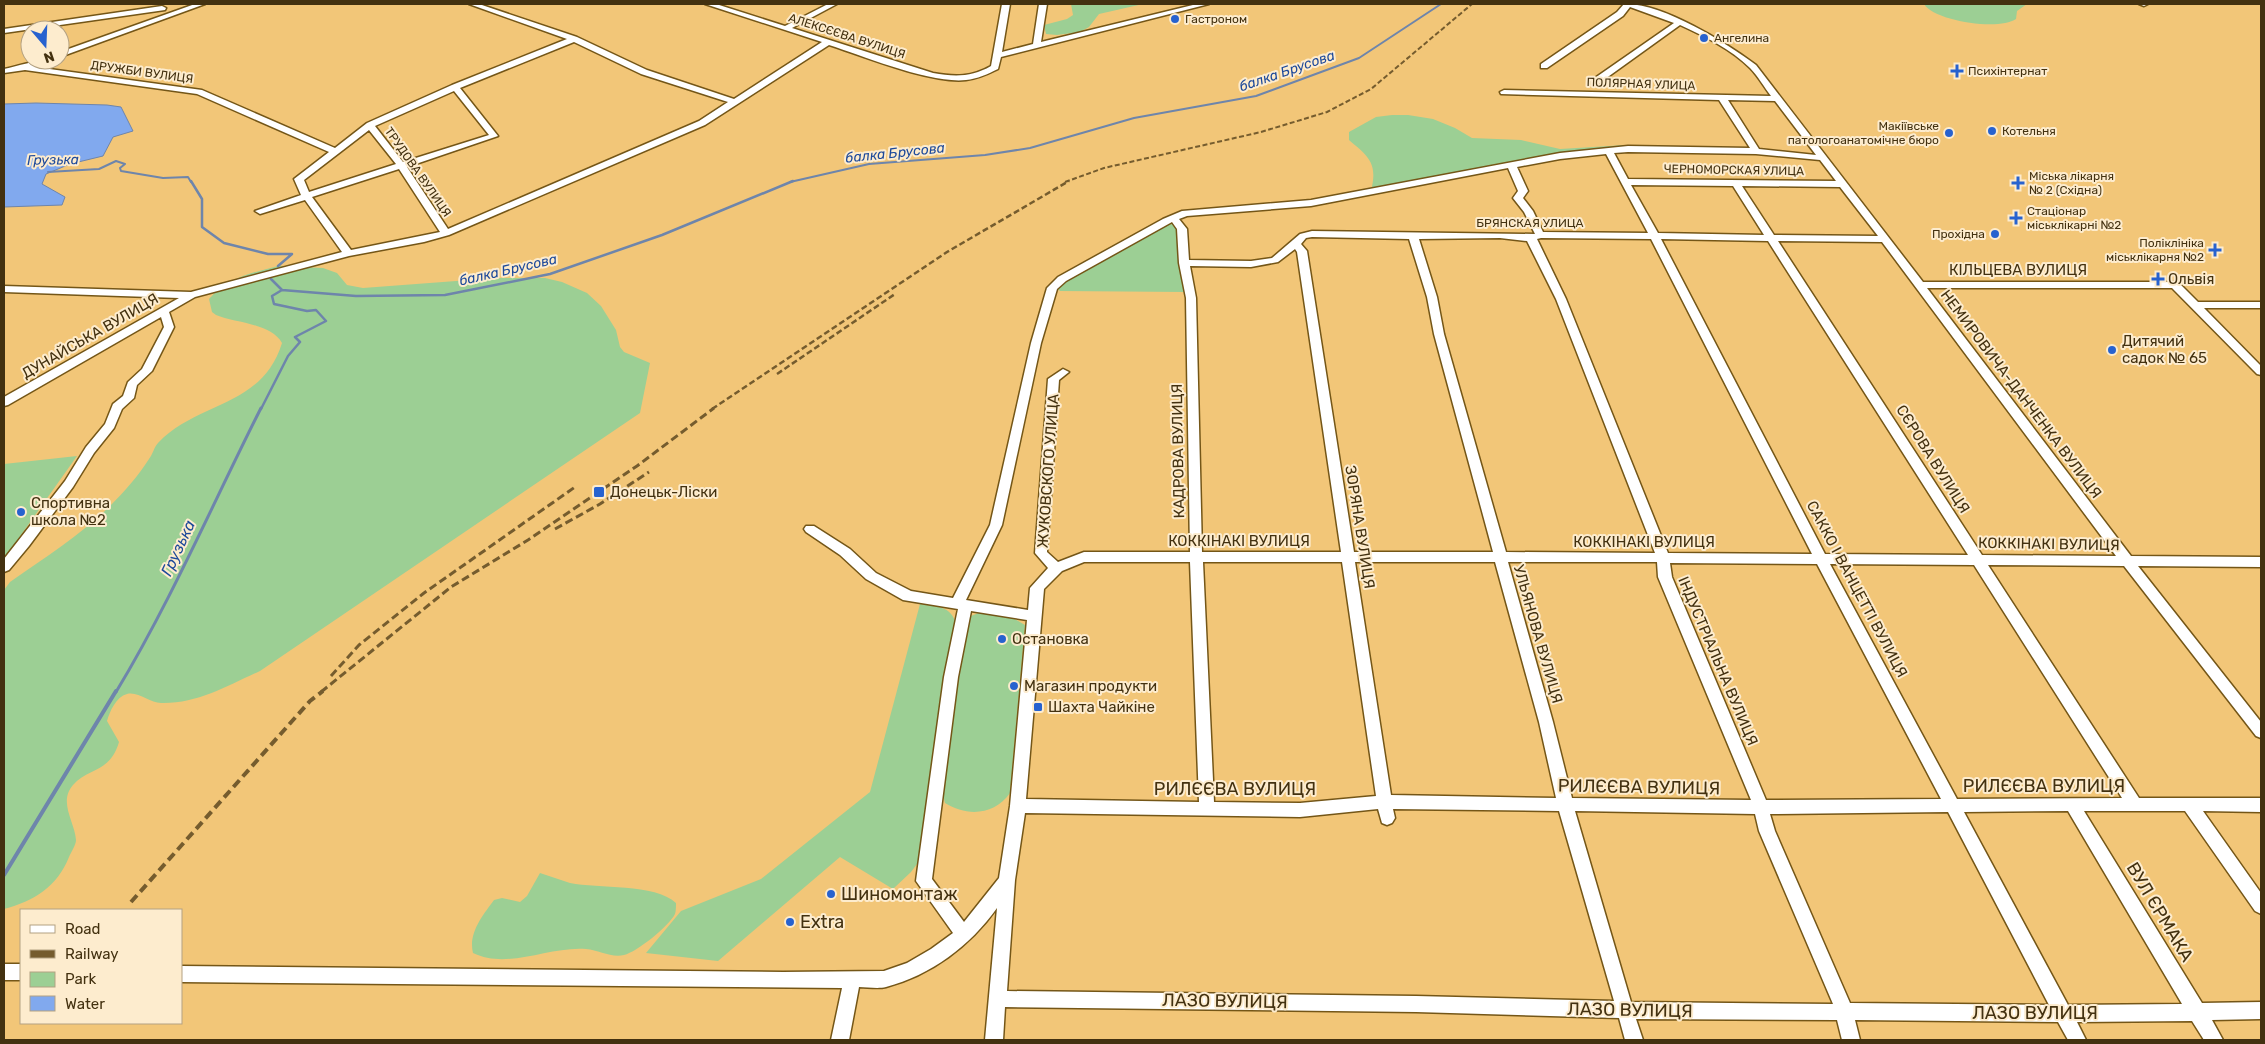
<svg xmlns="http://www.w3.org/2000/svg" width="2265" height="1044" font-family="Rubik,sans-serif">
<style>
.green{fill:#9ccf94}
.water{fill:#81a9ee;stroke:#6e85ab}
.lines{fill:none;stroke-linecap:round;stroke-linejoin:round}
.stream-far3{stroke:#6e85ab;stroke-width:2}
.stream-far2{stroke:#6e85ab;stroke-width:2.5}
.stream-far1{stroke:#6e85ab;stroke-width:3}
.stream{stroke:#6e85ab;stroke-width:4}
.minor-casing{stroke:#745617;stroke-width:3}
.minor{fill:#fff;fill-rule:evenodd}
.rail-far3{stroke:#755c2e;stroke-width:2;stroke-dasharray:5 2.5;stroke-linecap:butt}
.rail-far2{stroke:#755c2e;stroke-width:2.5;stroke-dasharray:6 3;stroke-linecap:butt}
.rail-far1{stroke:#755c2e;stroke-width:3;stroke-dasharray:8 4;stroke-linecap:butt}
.rail{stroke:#755c2e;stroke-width:4;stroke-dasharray:9 5;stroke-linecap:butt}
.poi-dot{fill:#2762cf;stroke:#fdecce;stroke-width:2}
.labels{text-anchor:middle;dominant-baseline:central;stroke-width:4;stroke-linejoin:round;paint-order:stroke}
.far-poi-label{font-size:12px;fill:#433110;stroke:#fdecce;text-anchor:start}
.far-street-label{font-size:12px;fill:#433110;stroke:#fdecce}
.far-water-label{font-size:14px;font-style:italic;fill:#1d499a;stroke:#fdecce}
.street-label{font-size:15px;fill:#433110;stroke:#fdecce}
.poi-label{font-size:15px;fill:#433110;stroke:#fdecce;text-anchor:start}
.water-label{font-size:16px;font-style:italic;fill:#1d499a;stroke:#fdecce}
.near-street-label{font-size:18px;fill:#433110;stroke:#fdecce}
.near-poi-label{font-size:18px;fill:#433110;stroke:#fdecce;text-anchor:start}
</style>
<rect width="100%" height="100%" fill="#f2c678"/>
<!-- green -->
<path class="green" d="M1071 4H1143L1099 14 1089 27 1080 32 1057 35 1046 34 1044 25 1067 19 1073 15Z
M1924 4H2027L2017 11 2016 19C1999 31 1934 21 1924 4Z
M1392 115H1408L1433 119 1455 128 1472 138 1521 140 1560 149 1626 145 1629 147 1539 157 1371 191C1378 163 1369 157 1349 140V132L1376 117Z
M1173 224 1177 226 1185 292 1060 291 1058 289 1065 282 1165 225Z
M278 266 323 268 337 273 347 285 363 288 496 278H545L562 282 587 293 601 306 616 330 620 347 624 352 650 363 640 413 260 671C227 686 197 704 161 703 150 703 138 691 127 694 116 697 110 711 107 721L119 742C110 773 89 767 73 785 58 802 75 822 76 840 76 845 71 852 69 857 57 887 34 901 4 909V590L10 582C44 558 81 535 110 506 125 491 138 476 149 459 153 454 154 447 158 443 198 401 262 408 282 343 271 323 235 323 216 315L212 312 209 299C227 278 251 273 278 266Z
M77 456 4 559V464Z
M920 604C936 607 951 605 956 624L920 860 911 872 893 889 840 857 718 961 646 953 681 911 761 879 870 792Z
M981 612 1013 618 1025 625 1010 793C995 815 967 817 945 803L943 795 964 629 971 616Z
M540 873C550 876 560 880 570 883 598 889 655 883 676 903 676 906 676 911 675 914 669 926 637 952 624 955 611 958 599 950 586 949 549 946 508 970 473 953 468 933 483 915 494 900L502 898 520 902 527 896Z"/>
<!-- water -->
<path class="water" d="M36 103 107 105 121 107 133 131 113 137 103 156 70 164 46 174 42 184 65 197 62 205 4 207V104Z"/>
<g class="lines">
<!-- stream-far3 -->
<path class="stream-far3" d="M48 172 99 169 116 161 125 164 120 168 121 171 163 178 188 177 191 182
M790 182 869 164 985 155 1030 148 1134 118 1256 96 1359 58 1441 4"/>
<!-- stream-far2 -->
<path class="stream-far2" d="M191 181 202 199V227L224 243 268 254H292L278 266
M282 290 356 296 445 295 550 274 662 235 793 181
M261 409 288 356 300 342 295 337 326 321 316 310 307 311 274 304 272 296 282 290 271 279"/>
<!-- stream-far1 -->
<path class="stream-far1" d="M116 692C171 601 213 503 261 408"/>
<!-- stream -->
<path class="stream" d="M4 875 116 691"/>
<!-- minor casing -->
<g class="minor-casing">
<path id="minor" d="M195 4H205L60 57V52Z
M469 4H479L577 37 647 70 734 99 822 42 705 4H716L785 26 828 4H837L792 28 933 73C955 77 972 77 991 66L1002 4H1010L1002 52 1033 44 1039 4H1047L1041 42 1197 4H1209L1001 57 998 69C988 74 977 79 966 80 931 84 863 56 829 45L705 125 449 235 424 242 349 256 195 297 169 312 174 327 152 371 137 385 134 398 122 409 114 428 94 453 73 487 29 546 9 570 4 572V559L65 481 86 447 105 424 113 404 123 396 128 382 142 369 164 327 161 317 8 405 4 406V397L179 298 4 292V286L191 292 342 252 305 200 260 214 255 211 301 195 294 179 329 152 197 94 25 70 4 73V69C19 66 34 60 50 60L35 67 202 90 335 148 367 123 452 85 567 39ZM574 42 641 74 728 102 699 121 448 229 407 167 498 136 460 88ZM454 91 489 135 403 162 375 126ZM369 130 396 164 309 192 304 180ZM399 169 440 232 351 250 312 197Z
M1624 4C1661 2 1727 43 1756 65L1923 282H2175L2179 283 2198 302H2261V308H2204L2261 366V375L2257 374 2172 288H1927L2131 556 2261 557V567L2138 566 2261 722V738L2256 736 2124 566 1988 565 2139 798H2261V812L2203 811 2261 893V914L2255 911 2185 811H2084L2202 1003 2261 1002V1019L2212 1020 2223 1040H2204L2192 1021 2077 1022 2086 1040H2068L2058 1022 1855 1020 1860 1040H1842L1837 1020 1636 1019 1643 1040H1625L1619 1018 1416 1012 1005 1007 1003 1040H985L997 908C970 946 931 975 886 987 878 989 867 987 859 987L849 1040H831L842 988 181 982V966L783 972 884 971 907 963 931 949 953 933 916 881 944 677 958 609 903 600 866 579 840 555 806 532 804 529 806 526H814L850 549 876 573 911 591 953 598 990 525 1031 343 1047 288 1058 277 1163 219 1182 211 1311 200 1560 153 1628 146 1750 148 1719 100 1501 94 1500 92 1504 90 1771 96C1764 87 1758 76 1750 68 1731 49 1704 36 1680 25L1598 84H1592V80L1674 23 1630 7 1623 16 1547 68H1541V64L1617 12ZM1728 100 1775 101 1816 155 1759 149ZM1628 152 1756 154 1820 160 1836 181 1628 179 1614 153ZM1606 154 1648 233 1543 232 1533 211 1523 198 1528 191 1517 167 1560 159ZM1508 168 1518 191 1513 198 1524 212 1535 234 1312 231 1300 234 1272 258 1251 261 1189 260 1187 229 1179 219 1187 216 1311 206ZM1631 185 1733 186 1764 235 1658 233ZM1742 186 1840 187 1878 236 1774 235ZM1172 222 1177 229 1179 263 1186 298 1190 552H1084L1058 562 1047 552 1059 380 1069 372 1063 369 1048 379 1035 553 1048 568 1030 588 1028 610 966 600 1002 525 1041 343 1057 289 1066 281ZM1312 237 1409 239 1427 297 1434 334 1493 552H1354L1307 251 1301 244 1306 238ZM1500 238 1527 241 1556 299 1655 553 1506 552 1444 334 1437 297 1419 239ZM1541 238 1651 239 1812 554 1668 553 1566 299 1537 239ZM1661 239 1768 241 1968 555 1825 554ZM1778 241 1882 242 2116 556 1982 555ZM1295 249 1297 252 1341 552H1202L1196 298 1190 266 1251 267 1278 262ZM1084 562H1190L1199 802 1026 799 1044 589 1062 571ZM1203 562H1342L1376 796 1300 803 1214 802ZM1355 562H1495L1539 722 1556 798 1391 795ZM1508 562H1657L1658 577 1751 800 1572 798 1553 722ZM1670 563 1817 564 1941 799 1766 800 1672 577ZM1830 564 1974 565 2122 798 1957 799ZM971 611 1027 620 1010 806 999 878 964 922 932 879 958 677ZM1378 809 1382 823 1387 825 1392 823 1395 818 1393 809 1559 811 1614 1001 1416 996 1007 991 1015 880 1025 813 1300 817ZM1575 811 1755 814 1759 831 1833 1004 1631 1002ZM2068 811 2182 1004 2068 1005 1964 812ZM1948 812 2049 1005 1850 1003 1775 831 1770 814Z
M2139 4H2148L2144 6Z
M162 6 166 8 165 10 4 33V29Z
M4 964H21V980H4Z"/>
</g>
<!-- minor -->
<use href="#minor" class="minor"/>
<!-- rail-far3 -->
<path class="rail-far3" d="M1065 182 1104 168 1261 132 1327 112 1371 89 1472 4"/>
<!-- rail-far2 -->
<path class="rail-far2" d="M777 374 895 294
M712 409 947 252 1069 181"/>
<!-- rail-far1 -->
<path class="rail-far1" d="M555 529 600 504 649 472
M331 676 359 645 424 593 575 487
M321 692 451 587 528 540 637 466 714 408"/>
<!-- rail -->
<path class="rail" d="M131 902 310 701 323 691"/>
</g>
<!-- markers -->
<g class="poi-dot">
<circle cx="1175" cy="19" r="5"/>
<circle cx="1704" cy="38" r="5"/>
<path d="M1954.5 63.5h5v5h5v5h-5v5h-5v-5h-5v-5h5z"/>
<circle cx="1992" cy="131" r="5"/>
<circle cx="1949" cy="133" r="5"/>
<path d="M2015.5 175.5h5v5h5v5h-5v5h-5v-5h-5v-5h5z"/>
<path d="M2013.5 210.5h5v5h5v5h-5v5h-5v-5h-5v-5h5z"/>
<circle cx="1995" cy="234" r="5"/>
<path d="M2212.5 242.5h5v5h5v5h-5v5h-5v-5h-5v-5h5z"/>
<path d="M2155.5 271.5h5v5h5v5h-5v5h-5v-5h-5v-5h5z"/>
<circle cx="2112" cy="350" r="5"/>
<rect x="593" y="486" width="12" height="12" rx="2.5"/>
<circle cx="21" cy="512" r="5"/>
<circle cx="1002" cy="639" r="5"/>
<circle cx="1014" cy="686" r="5"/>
<rect x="1033" y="702" width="10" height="10" rx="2.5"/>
<circle cx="831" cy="894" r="5"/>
<circle cx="790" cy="922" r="5"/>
</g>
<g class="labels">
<!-- far-poi labels -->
<g class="far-poi-label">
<text x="1185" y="19">Гастроном</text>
<text x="1714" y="38">Ангелина</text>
<text x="1968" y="71">Психінтернат</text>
<text x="1939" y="126" text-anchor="end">Макіївське<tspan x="1939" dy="14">патологоанатомічне бюро</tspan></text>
<text x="2002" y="131">Котельня</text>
<text x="2029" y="176">Міська лікарня<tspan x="2029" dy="14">№ 2 (Східна)</tspan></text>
<text x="2027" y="211">Стаціонар<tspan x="2027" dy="14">міськлікарні №2</tspan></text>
<text x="1985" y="234" text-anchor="end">Прохідна</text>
<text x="2204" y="243" text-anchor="end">Поліклініка<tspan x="2204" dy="14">міськлікарня №2</tspan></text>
</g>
<!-- far-street labels -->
<g class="far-street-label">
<text transform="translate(847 36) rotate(18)">АЛЕКСЄЄВА ВУЛИЦЯ</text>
<text transform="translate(142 72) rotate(8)">ДРУЖБИ ВУЛИЦЯ</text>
<text transform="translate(1641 84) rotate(2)">ПОЛЯРНАЯ УЛИЦА</text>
<text transform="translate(1734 170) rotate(1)">ЧЕРНОМОРСКАЯ УЛИЦА</text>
<text transform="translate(418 172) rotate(55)">ТРУДОВА ВУЛИЦЯ</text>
<text x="1530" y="223">БРЯНСКАЯ УЛИЦА</text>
</g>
<!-- far-water labels -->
<g class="far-water-label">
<text transform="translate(1287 71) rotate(-19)">балка Брусова</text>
<text transform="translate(895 153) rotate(-6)">балка Брусова</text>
<text transform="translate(53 160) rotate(-1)">Грузька</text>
<text transform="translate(508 270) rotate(-13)">балка Брусова</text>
</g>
<!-- street labels -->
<g class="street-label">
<text x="2018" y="270">КІЛЬЦЕВА ВУЛИЦЯ</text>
<text transform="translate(90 336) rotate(-30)">ДУНАЙСЬКА ВУЛИЦЯ</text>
<text transform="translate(2021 394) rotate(53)">НЕМИРОВИЧА-ДАНЧЕНКА ВУЛИЦЯ</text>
<text transform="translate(1178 451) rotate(-91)">КАДРОВА ВУЛИЦЯ</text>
<text transform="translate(1933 459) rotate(58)">СЄРОВА ВУЛИЦЯ</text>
<text transform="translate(1048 471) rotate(-86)">ЖУКОВСКОГО УЛИЦА</text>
<text transform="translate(1360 527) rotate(81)">ЗОРЯНА ВУЛИЦЯ</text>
<text x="1239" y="541">КОККІНАКІ ВУЛИЦЯ</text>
<text x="1644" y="542">КОККІНАКІ ВУЛИЦЯ</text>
<text transform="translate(2049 544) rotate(1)">КОККІНАКІ ВУЛИЦЯ</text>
<text transform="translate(1857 589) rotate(62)">САККО І ВАНЦЕТТІ ВУЛИЦЯ</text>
<text transform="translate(1538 634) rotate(74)">УЛЬЯНОВА ВУЛИЦЯ</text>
<text transform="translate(1718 661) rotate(67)">ІНДУСТРІАЛЬНА ВУЛИЦЯ</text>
</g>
<!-- poi labels -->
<g class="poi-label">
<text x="2168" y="279">Ольвія</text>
<text x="2122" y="341">Дитячий<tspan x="2122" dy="17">садок № 65</tspan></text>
<text x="610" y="492">Донецьк-Ліски</text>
<text x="31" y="503">Спортивна<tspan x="31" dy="17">школа №2</tspan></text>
<text x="1012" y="639">Остановка</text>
<text x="1024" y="686">Магазин продукти</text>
<text x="1048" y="707">Шахта Чайкіне</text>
</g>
<!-- water labels -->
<g class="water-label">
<text transform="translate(178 548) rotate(-65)">Грузька</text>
</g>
<!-- near-street labels -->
<g class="near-street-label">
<text x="2044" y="786">РИЛЄЄВА ВУЛИЦЯ</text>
<text transform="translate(1639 787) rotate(1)">РИЛЄЄВА ВУЛИЦЯ</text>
<text x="1235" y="789">РИЛЄЄВА ВУЛИЦЯ</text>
<text transform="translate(2160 912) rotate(59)">ВУЛ ЄРМАКА</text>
<text transform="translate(1225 1001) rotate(1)">ЛАЗО ВУЛИЦЯ</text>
<text transform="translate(1630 1010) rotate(1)">ЛАЗО ВУЛИЦЯ</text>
<text x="2035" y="1013">ЛАЗО ВУЛИЦЯ</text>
</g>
<!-- near-poi labels -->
<g class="near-poi-label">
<text x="841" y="894">Шиномонтаж</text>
<text x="800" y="922">Extra</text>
</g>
</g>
<!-- border -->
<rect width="2265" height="1044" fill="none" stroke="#433110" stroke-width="10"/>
<!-- legend -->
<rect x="20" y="909" width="162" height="115" fill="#fdecce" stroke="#b3a182"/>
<rect x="30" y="925" width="25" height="8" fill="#ffffff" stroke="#b3a182"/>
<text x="65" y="934" font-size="15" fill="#433110">Road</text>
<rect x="30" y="950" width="25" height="8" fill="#755c2e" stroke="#b3a182"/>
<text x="65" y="959" font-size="15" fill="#433110">Railway</text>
<rect x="30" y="972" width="25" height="15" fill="#9ccf94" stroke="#b3a182"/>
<text x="65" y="984" font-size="15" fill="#433110">Park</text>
<rect x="30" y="996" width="25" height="15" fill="#81a9ee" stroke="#b3a182"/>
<text x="65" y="1009" font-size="15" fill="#433110">Water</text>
<!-- north arrow -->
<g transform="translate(45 45) rotate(161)"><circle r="24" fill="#fdecce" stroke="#b3a182"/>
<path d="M0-4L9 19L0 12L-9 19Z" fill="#2762cf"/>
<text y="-8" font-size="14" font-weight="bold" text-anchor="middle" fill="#433110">N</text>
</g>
</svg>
